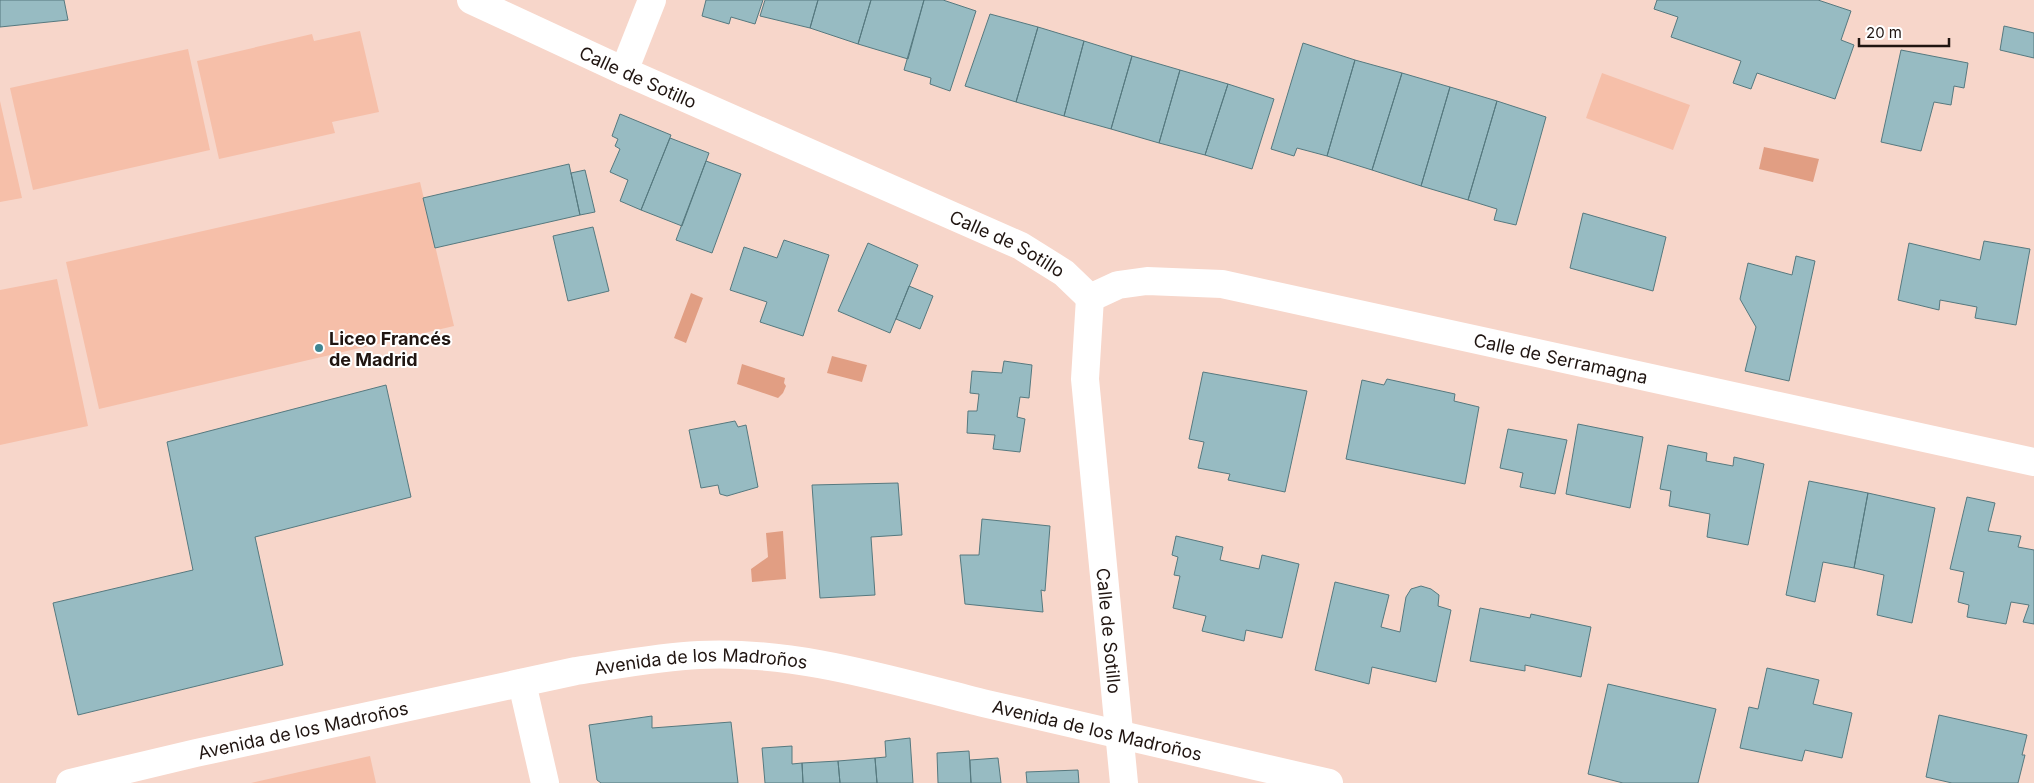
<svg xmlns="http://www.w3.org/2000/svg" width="2034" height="783" font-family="Inter,sans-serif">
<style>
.green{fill:#f6bfa9}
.water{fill:#e19e83}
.building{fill:#97bbc2;stroke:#56797f}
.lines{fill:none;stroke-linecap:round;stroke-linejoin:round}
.minor{stroke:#fff;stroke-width:28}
.tertiary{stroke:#fff;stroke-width:28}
.poi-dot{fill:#3f8591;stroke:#fff;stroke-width:2}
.labels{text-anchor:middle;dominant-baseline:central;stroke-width:4;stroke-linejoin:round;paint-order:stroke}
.street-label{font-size:18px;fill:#201511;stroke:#fff}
.poi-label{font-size:18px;font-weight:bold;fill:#201511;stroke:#fff;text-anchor:start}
</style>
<rect width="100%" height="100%" fill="#f7d6ca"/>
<!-- green -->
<path class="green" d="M360 31 379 112 332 122 335 133 219 159 197 61 312 34 314 41Z
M188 49 210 150 33 190 10 88Z
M1602 73 1690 105 1673 150 1586 118Z
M0 101 22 198 0 202Z
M420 182 454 326 99 409 66 262Z
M57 279 88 426 0 445V290Z
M370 756 376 783H251Z"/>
<!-- water -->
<path class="water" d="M1764 147 1819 159 1813 182 1759 169Z
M691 293 703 298 686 343 674 338Z
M832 356 867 365 862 382 827 373Z
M742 364 785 378 784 383 786 386 783 393 778 398 737 384Z
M783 531 786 579 752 582 751 569 768 557 766 533Z"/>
<!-- building -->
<path class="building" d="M0 0H64L68 20 0 27Z
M706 0H763L755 24 731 17 729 24 702 16Z
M765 0H818L810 28 760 16Z
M818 0H871L858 44 810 28Z
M871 0H924L908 59 858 44Z
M924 0H943L976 11 950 91 930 84 931 78 904 70Z
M1657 0H1818L1851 11 1841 40 1854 45 1835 99 1757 73 1751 89 1733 83 1741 61 1671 37 1678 17 1654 9Z
M990 14 1038 27 1016 102 965 86Z
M2004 26 2034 33V58L2000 50Z
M1038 27 1084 41 1064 116 1016 102Z
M1084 41 1132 56 1111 129 1064 116Z
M1303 43 1355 60 1327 156 1297 148 1294 156 1271 149Z
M1901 50 1968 63 1964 88 1954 86 1951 105 1934 102 1921 151 1881 142Z
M1132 56 1180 70 1159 143 1111 129Z
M1355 60 1402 73 1372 170 1327 156Z
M1180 70 1228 84 1205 155 1159 143Z
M1402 73 1450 87 1421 186 1372 170Z
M1228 84 1274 99 1252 169 1205 155Z
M1450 87 1497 101 1468 200 1421 186Z
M1497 101 1546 117 1516 225 1494 220 1497 209 1468 200Z
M620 114 671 135 641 210 620 201 628 180 610 172 620 149 615 146 618 139 612 136Z
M670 138 709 153 682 226 641 210Z
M706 161 741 174 712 253 676 240Z
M569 164 580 215 435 248 423 198Z
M585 170 595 212 580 215 571 173Z
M1583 213 1666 237 1653 291 1570 268Z
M593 227 609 291 568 301 553 236Z
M784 240 829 255 803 336 760 322 767 302 730 290 744 247 777 258Z
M1984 241 2030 249 2016 325 1975 318 1977 307 1940 300 1939 310 1898 300 1909 243 1980 260Z
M868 243 918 265 890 333 838 311Z
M1796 256 1815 261 1789 381 1745 371 1756 327 1740 299 1748 263 1792 275Z
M909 286 933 296 920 329 896 319Z
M1004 361 1032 365 1029 398 1020 397 1017 417 1025 419 1020 452 993 449 995 435 967 433 968 411H977L979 394 970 393 972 371 1002 373Z
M1203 372 1307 391 1285 492 1228 480 1230 474 1198 468 1204 442 1189 439Z
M1387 379 1455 394 1454 401 1479 407 1465 484 1346 459 1362 380 1384 385Z
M386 385 411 497 255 537 283 665 78 715 53 603 193 570 167 442Z
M735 421 738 427 746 425 758 487 727 496 720 494 718 485 701 488 689 430Z
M1578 424 1643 437 1630 508 1566 494Z
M1508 429 1567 440 1555 494 1520 487 1523 473 1500 468Z
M1668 445 1707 453 1706 461 1733 466 1734 457 1764 464 1748 545 1707 537 1710 514 1669 506 1671 491 1660 489Z
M1809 481 1868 493 1854 568 1823 562 1815 602 1786 595Z
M898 483 902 535 871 537 875 595 820 598 812 485Z
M1868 493 1935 508 1912 623 1877 615 1884 575 1854 568Z
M1967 497 1995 503 1988 531 2021 536 2018 547 2034 550V624L2023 622 2029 605 2011 602 2006 624 1967 617 1969 605 1958 602 1964 572 1950 569Z
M982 519 1050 526 1045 591 1041 590 1043 612 965 604 960 555H979Z
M1176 536 1223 547 1220 560 1259 569 1262 555 1299 564 1282 638 1246 630 1244 641 1202 631 1206 616 1173 608 1180 576 1174 575 1178 557 1172 555Z
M1335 582 1389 595 1381 627 1400 632 1406 597 1411 589 1421 586 1431 589 1439 595 1438 606 1451 610 1436 682 1372 667 1369 684 1315 670Z
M1480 608 1530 618 1531 614 1591 627 1581 677 1525 665V671L1470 661Z
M1767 668 1819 680 1813 704 1852 713 1842 758 1805 750 1802 761 1740 748 1749 707 1758 709Z
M1608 684 1716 709 1698 783H1623L1588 774Z
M1939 715 2027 735 2022 755H2025L2018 783H1952L1926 777Z
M652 716V728L731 722 738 783H601L597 780 589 725Z
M910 738 913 783H877L875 758 886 757 885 741Z
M792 746V764L802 763 803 783H765L762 748Z
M969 751 971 783H938L937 753Z
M875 758 877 783H840L838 761Z
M998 758 1001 783H971L970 760Z
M838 761 840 783H803L802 763Z
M1078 770 1079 783H1027L1026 772Z"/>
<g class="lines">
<!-- minor -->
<g class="minor">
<path id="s1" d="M471 0 624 71 1021 246 1064 273 1090 298"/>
<path d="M624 71 652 0"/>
<path id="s2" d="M1090 298 1118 285 1147 281 1222 284 2034 462"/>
<path id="s3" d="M1090 298 1085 379 1124 783"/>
<path d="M522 683 545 783"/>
</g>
<!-- tertiary -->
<path class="tertiary" id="s4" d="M70 783 196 753 576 671C617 665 658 657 699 655 797 650 893 681 987 704 1101 731 1215 757 1329 783"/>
</g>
<!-- markers -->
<circle class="poi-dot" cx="319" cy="348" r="5"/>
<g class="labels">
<!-- street labels -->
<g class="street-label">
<text stroke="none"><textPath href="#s1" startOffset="184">Calle de Sotillo</textPath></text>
<text stroke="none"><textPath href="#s1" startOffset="589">Calle de Sotillo</textPath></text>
<text stroke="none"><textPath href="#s2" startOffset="482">Calle de Serramagna</textPath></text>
<text stroke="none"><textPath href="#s3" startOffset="334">Calle de Sotillo</textPath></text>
<text stroke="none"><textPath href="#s4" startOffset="644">Avenida de los Madroños</textPath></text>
<text stroke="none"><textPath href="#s4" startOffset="1049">Avenida de los Madroños</textPath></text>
<text stroke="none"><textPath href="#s4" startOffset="239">Avenida de los Madroños</textPath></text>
</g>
<!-- poi labels -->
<g class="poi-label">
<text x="329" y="338">Liceo Francés<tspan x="329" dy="21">de Madrid</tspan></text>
</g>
</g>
<!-- scale -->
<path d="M1859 38v8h90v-8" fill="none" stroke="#201511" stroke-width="2.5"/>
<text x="1866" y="38" font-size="15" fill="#201511" stroke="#ffffff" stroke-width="4" paint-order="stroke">20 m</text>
</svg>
